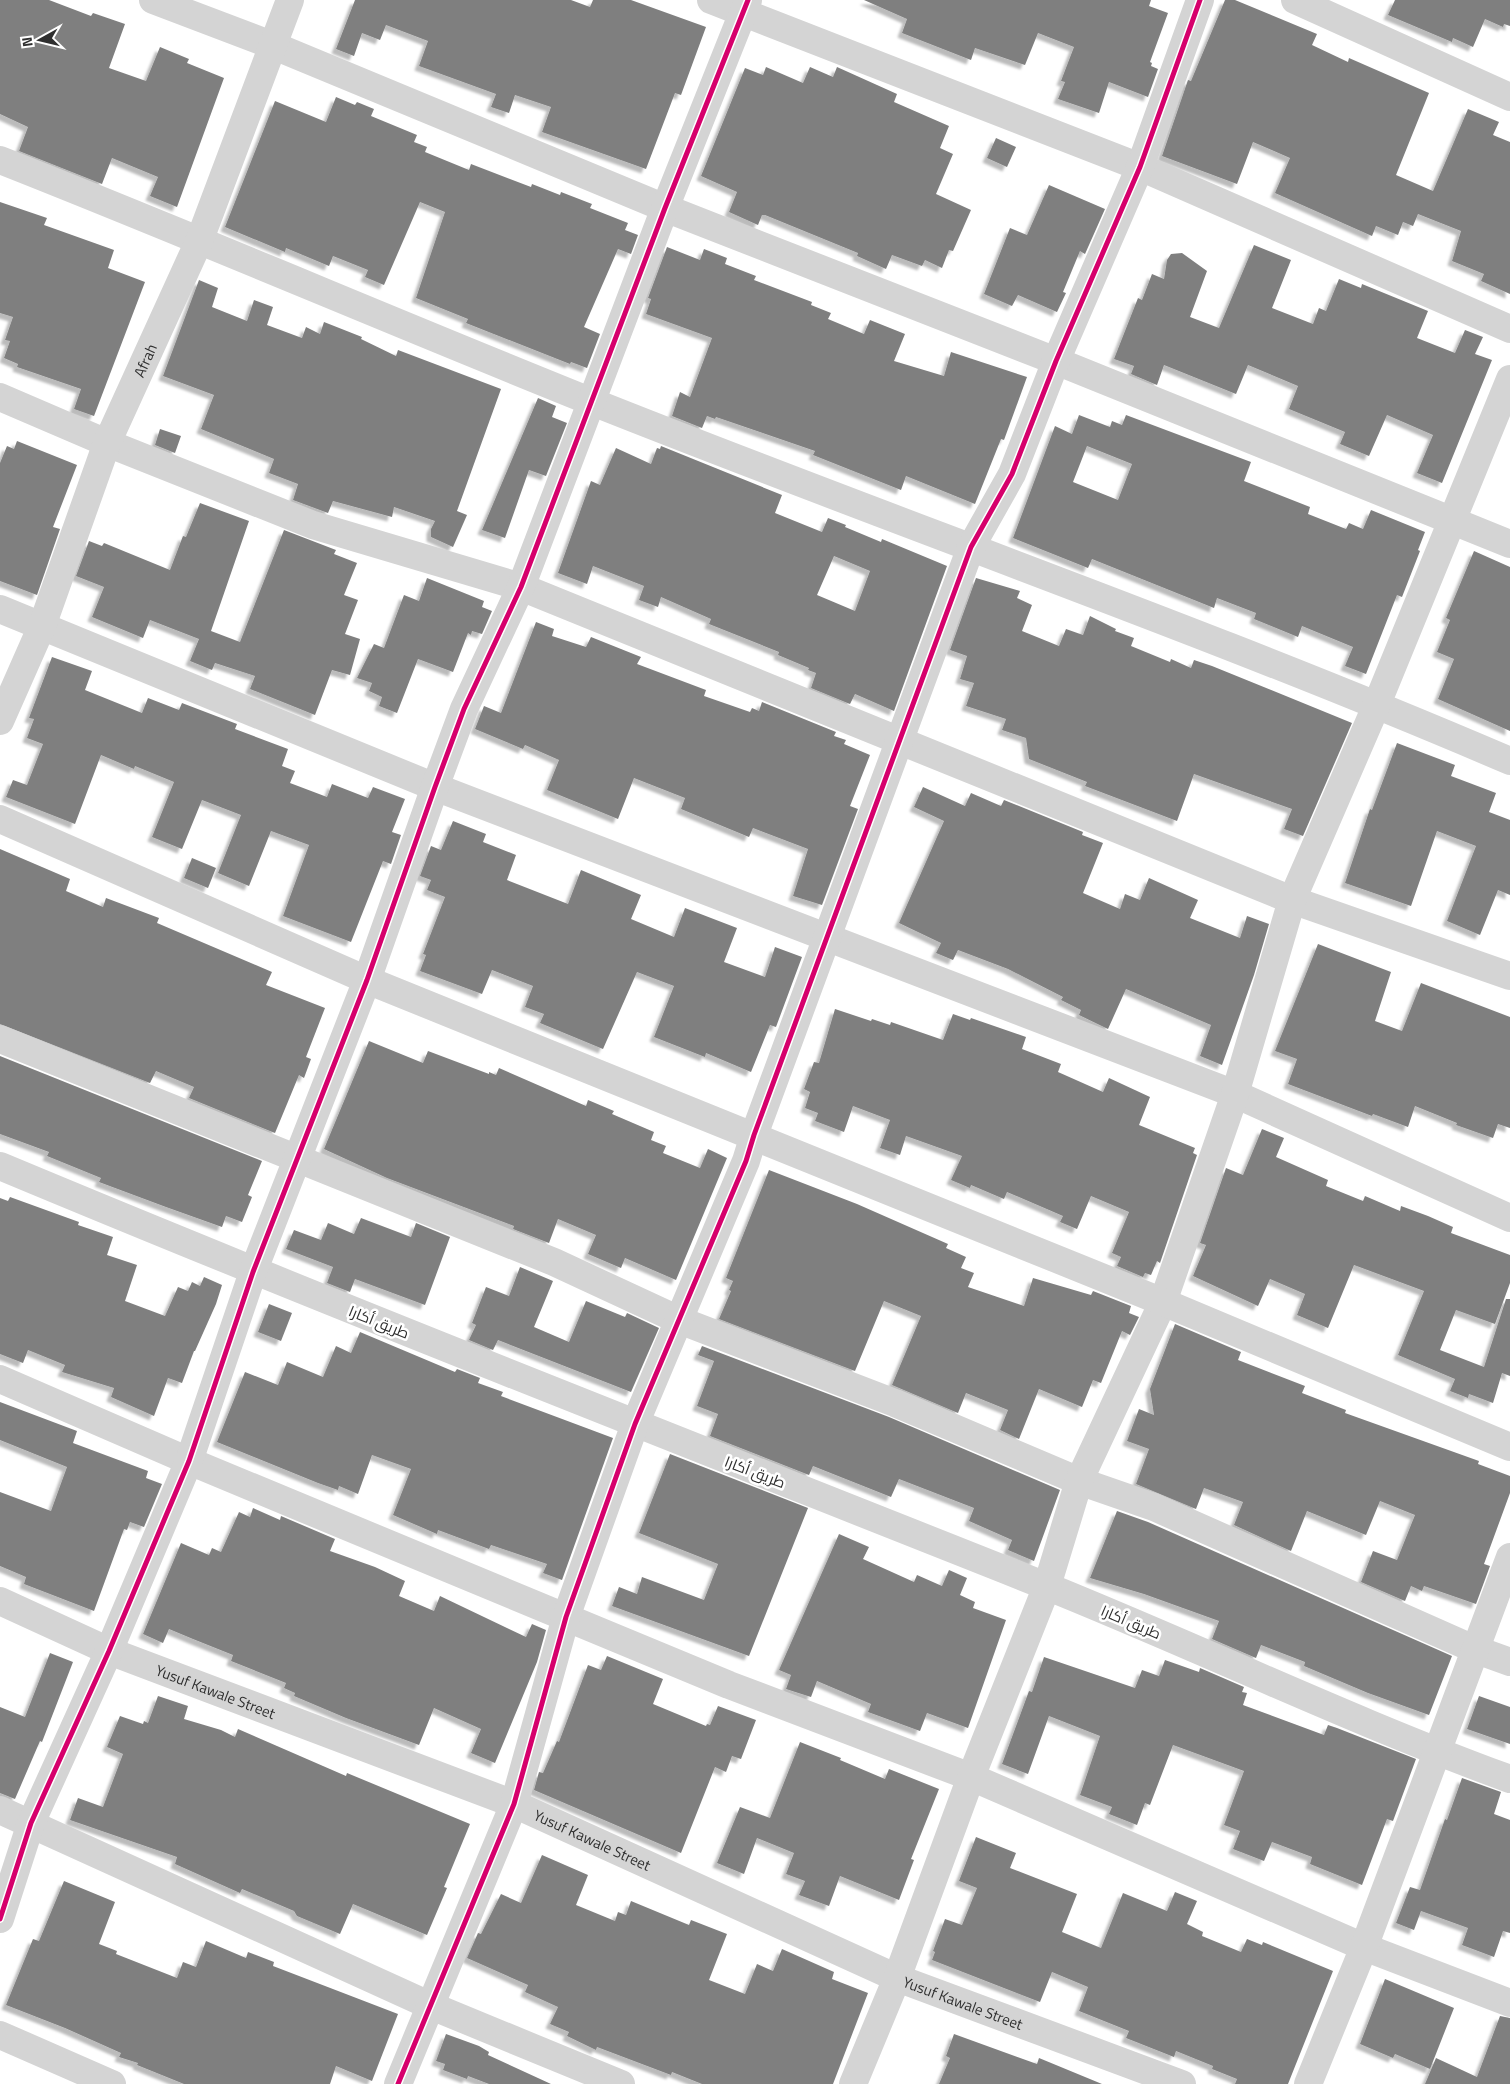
<svg xmlns="http://www.w3.org/2000/svg" width="1510" height="2084" font-family="'Titillium Web',Cairo,sans-serif">
<style>
.building{fill:#7f7f7f;fill-rule:evenodd;filter:url(#shadow)}
.lines{fill:none;stroke-linecap:round;stroke-linejoin:round}
.minor{stroke:#d4d4d4;stroke-width:28}
.tertiary{stroke:#d4d4d4;stroke-width:28}
.cycleway-casing{stroke:#fff;stroke-width:8}
.cycleway{stroke:#d6006c;stroke-width:5}
.labels{text-anchor:middle;dominant-baseline:central;stroke-width:5;stroke-linejoin:round;paint-order:stroke}
.street-label{font-size:15px;fill:#2f2f2f;stroke:#fff}
</style>
<defs>
<filter id="shadow"><feDropShadow dx="-4.5" dy="4.5" stdDeviation="1" flood-color="#0004"/></filter>
</defs>
<rect width="100%" height="100%" fill="#fff"/>
<!-- building -->
<path class="building" d="M0 0H49L91 16 93 13 125 24 109 68 146 81 160 47 189 59 187 63 224 78 177 207 150 196 158 177 112 158 102 184 19 151 28 127 0 114Z
M355 0H571L590 7 593 0H631L706 27 681 95 675 93 646 169 542 132 551 107 515 95 509 113 491 107 496 94 419 66 428 41 386 25 380 40 362 33 354 56 336 49Z
M864 0H1151L1149 6 1168 13 1150 62 1152 63 1151 66 1158 69 1148 97 1109 82 1099 113 1058 99 1065 82 1061 81 1074 47 1038 33 1025 65 975 48 971 60 902 33 907 19Z
M1225 0H1235L1317 34 1312 45 1348 62 1349 58 1429 93 1396 175 1433 191 1468 109 1499 122 1493 135 1510 142V294L1481 281 1484 274 1452 261 1461 231 1418 214 1413 226 1403 222 1398 235 1376 226 1372 236 1275 193 1290 158 1253 142 1237 184 1162 156 1188 80 1191 81Z
M1395 0H1510V26L1504 24 1503 27 1485 19 1473 47 1453 38 1452 42 1388 15Z
M766 67 803 83 810 67 833 77 837 67 897 94 894 102 949 126 940 148 953 154 936 194 971 210 953 251 949 250 942 268 925 260 922 266 892 255 886 269 857 256 858 253 765 215H762L758 225 729 212 737 192 701 176 745 68 763 75Z
M336 97 355 105 357 102 374 109 371 116 417 135 414 142 427 147 425 152 469 170 471 164 531 187 532 184 560 195 561 192 592 204 590 208 628 223 625 230 638 235 631 254 618 249 584 327 600 334 587 368 571 362 570 364 466 323 468 319 416 298 445 212 420 202 384 285 365 277 368 270 333 256 329 266 286 248 285 252 225 227 275 101 326 122Z
M996 138 1016 147 1007 167 987 158Z
M1049 185 1105 209 1085 254 1080 251 1063 292 1066 293 1057 312 1018 295 1012 306 984 294 1010 228 1027 235Z
M0 202 47 218 44 225 114 250 108 268 145 282 94 416 74 409 81 389 17 367 18 364 4 358 10 341 5 340 13 317 0 313Z
M1254 245 1291 260 1272 308 1313 324 1319 308 1326 311 1339 279 1361 288 1362 284 1428 311 1417 338 1455 353 1465 330 1483 337 1475 354 1492 360 1442 483 1417 473 1433 435 1387 415 1369 456 1340 444 1345 432 1289 409 1298 386 1248 365 1236 394 1164 365 1157 385 1131 374 1134 366 1114 359 1138 298 1142 300 1152 274 1164 279 1167 260 1171 254 1182 253 1207 271 1190 317 1219 328Z
M667 247 700 260 704 249 727 258 725 264 756 276 754 280 812 302 811 305 831 313 828 319 864 334 870 320 905 334 894 361 944 376 951 352 1027 377 1004 440 1001 439 975 504 906 476 901 490 813 455 815 451 716 417 715 419 707 416 702 428 672 416 680 392 690 397 712 338 646 314 651 299 648 298Z
M199 280 218 288 212 307 247 321 254 300 273 307 267 325 302 338 306 327 320 334 324 322 362 337 361 339 396 356 398 350 501 389 457 511 467 515 453 547 431 537V529L435 521 394 507 392 517 333 501 328 513 293 500 298 484 269 473 274 459 201 429 214 395 163 376Z
M538 398 556 406 552 417 567 423 546 476 529 470 505 538 482 530Z
M1079 415 1110 427 1112 421 1122 425 1126 415 1251 462 1244 481 1310 507 1308 514 1346 529 1349 523 1363 529 1371 510 1425 532 1418 550 1420 551 1402 597 1397 595 1366 674 1345 666 1353 647 1302 626 1298 637 1254 619 1256 613 1217 598 1214 608 1092 559 1088 568 1013 538 1055 426 1072 434ZM1087 446 1132 464 1118 500 1073 482Z
M160 429 181 436 175 453 155 445Z
M17 441 77 465 53 527 60 529 37 595 0 581V463L7 446 14 449Z
M661 446 782 495 775 513 822 532 828 518 846 525 845 527 881 542 882 539 947 566 894 711 855 694 850 704 811 688 816 673 808 670 809 668 778 655 779 652 709 624 711 619 661 597 658 607 639 600 644 586 593 566 587 584 558 573 591 481 600 485 616 448 651 464 657 448 660 449ZM834 556 870 571 855 611 817 595Z
M200 503 249 521 211 631 240 642 284 530 336 550 334 554 357 563 344 595 358 600 345 634 360 639 350 675 332 670 315 715 250 689 255 676 215 663 212 670 190 661 199 639 150 620 143 638 92 617 104 587 76 576 89 541 102 546 104 543 170 570 183 536 186 537Z
M1474 551 1510 567V731L1438 699 1454 659 1437 652 1450 620 1446 618Z
M427 578 484 601 482 607 492 611 482 634 472 631 471 635 468 633 453 672 418 659 397 713 379 706 382 697 369 691 372 683 357 678 374 644 384 648 404 595 419 601Z
M976 578 1020 591 1017 598 1032 605 1022 631 1059 646 1066 629 1083 635 1090 616 1116 629 1115 631 1134 638 1131 646 1170 662 1171 659 1191 668 1194 660 1212 666 1352 723 1303 836 1284 829 1292 809 1194 774 1177 821 1085 786 1087 782 1029 759 1026 738 1002 730 1006 719 966 706 974 683 960 679 967 656 950 650Z
M536 622 554 629 552 636 586 647 591 637 641 657 637 664 706 690 704 696 750 712 752 708 759 711 762 702 836 732 834 736 846 740 844 744 870 755 850 806 858 809 822 905 793 896 808 849 753 828 749 837 681 809 685 798 634 778 618 819 547 790 559 760 525 745 523 749 475 729 484 706 501 713Z
M52 657 92 671 85 690 142 713 148 698 179 710 182 703 237 724 235 729 288 749 282 766 295 771 290 783 327 797 332 784 368 798 373 787 405 799 392 832 401 835 391 864 383 861 351 942 283 916 309 845 271 831 249 886 218 873 241 815 202 800 182 849 152 837 174 782 135 766 134 769 101 755 75 824 6 797 13 780 27 785 43 744 27 738 34 719 29 718Z
M1397 743 1455 765 1451 776 1496 793 1489 812 1510 820V895L1498 890 1480 935 1447 921 1476 846 1437 831 1411 906 1345 883 1370 809 1372 810Z
M923 787 965 806 971 793 1001 806 1004 800 1083 832 1082 835 1103 843 1083 893 1120 909 1125 894 1140 900 1149 878 1198 900 1190 918 1240 938 1247 916 1269 924 1254 975 1222 1065 1200 1056 1211 1025 1126 989 1108 1029 1079 1015 1081 1010 1061 1000 1063 997 1008 969 958 950 953 960 936 953 941 943 899 923 944 821 914 807Z
M453 821 486 834 483 842 516 855 507 880 568 904 581 870 641 895 631 919 674 937 685 908 737 928 724 962 765 977 775 947 802 957 776 1027 770 1025 751 1072 706 1053 705 1057 654 1037 674 986 637 972 603 1049 540 1023 544 1014 525 1007 533 986 492 970 482 994 420 971 426 955 423 954 445 897 427 890 431 880 420 876 431 846 441 850Z
M0 849 70 879 66 891 103 907 106 898 159 918 157 923 272 972 266 985 325 1008 306 1057 311 1059 304 1078 299 1075 275 1133 189 1098 194 1087 156 1071 150 1083 0 1024Z
M192 858 216 868 208 888 184 878Z
M1318 944 1391 972 1375 1021 1402 1031 1421 983 1510 1017V1128L1498 1124 1493 1138 1456 1125 1457 1123 1415 1106 1408 1127 1373 1114 1372 1116 1288 1084 1297 1059 1275 1051Z
M835 1009 871 1021 872 1019 890 1025 891 1022 943 1040 953 1014 970 1020 971 1018 1026 1037 1022 1049 1061 1064 1058 1072 1103 1092 1109 1078 1150 1097 1139 1125 1195 1148 1193 1153 1197 1155 1160 1263 1157 1261 1151 1275 1145 1273 1143 1277 1117 1266 1121 1257 1112 1253 1129 1212 1091 1196 1077 1229 1060 1222 1063 1216 1007 1192 1004 1199 971 1185 970 1188 951 1180 962 1156 906 1136 900 1155 880 1148 890 1120 853 1106 844 1132 815 1121 818 1113 805 1108 810 1092 804 1089 814 1062 819 1063Z
M369 1041 423 1063 428 1051 489 1074V1072L496 1075 499 1068 586 1106 588 1100 614 1111 612 1114 654 1132 651 1140 666 1146 663 1153 700 1168 708 1149 727 1158 676 1280 625 1258 621 1268 588 1254 596 1235 558 1219 549 1243 513 1229 514 1226 387 1178 324 1149Z
M0 1056 262 1161 248 1195 252 1197 242 1222 226 1216 222 1227 166 1207 99 1182 101 1178 47 1156 49 1152 0 1134Z
M1262 1129 1284 1138 1276 1157 1328 1180 1326 1186 1363 1201 1365 1196 1400 1211 1401 1206 1428 1216 1453 1227 1451 1233 1510 1255V1283L1495 1324 1456 1310 1440 1350 1484 1367 1506 1299H1510V1376L1502 1373 1493 1403 1469 1394 1468 1398 1450 1391 1455 1379 1398 1355 1424 1291 1354 1265 1328 1328 1297 1315 1305 1294 1270 1279 1258 1306 1193 1276 1206 1245 1200 1243 1226 1168 1243 1175Z
M769 1170 857 1204 948 1244 946 1248 966 1257 961 1268 974 1273 968 1287 1024 1306 1033 1278 1091 1295 1093 1291 1131 1306 1129 1313 1139 1317 1130 1335 1122 1331 1101 1383 1093 1380 1082 1407 1039 1389 1019 1439 1000 1430 1008 1410 966 1393 958 1413 892 1385 921 1316 884 1301 855 1371 719 1319 731 1291 729 1290 733 1281 726 1278Z
M10 1197 79 1222 78 1225 113 1237 107 1255 137 1265 125 1301 165 1316 178 1287 188 1291 192 1282 200 1286 204 1277 222 1285 216 1304 195 1351H194L182 1383 168 1378 154 1416 111 1397 114 1388 62 1372 65 1365 28 1350 23 1363 0 1354V1198L8 1201Z
M361 1218 411 1237 416 1223 450 1237 425 1305 355 1279 350 1292 327 1283 333 1267 286 1249 294 1230 321 1240 328 1223 354 1234Z
M520 1267 553 1281 534 1327 569 1342 586 1301 625 1317 627 1313 659 1328 631 1392 498 1340 493 1350 469 1340 476 1325 472 1323 486 1287 509 1296Z
M269 1304 292 1313 281 1341 258 1332Z
M1175 1324 1241 1352 1238 1360 1305 1386 1302 1393 1346 1410 1345 1413 1479 1461 1478 1464 1510 1476V1493L1484 1564 1490 1566 1476 1604 1424 1586 1422 1591 1411 1586 1405 1601 1361 1582 1373 1551 1397 1560 1415 1515 1380 1501 1366 1535 1307 1511 1291 1551 1234 1525 1243 1502 1204 1488 1196 1509 1136 1484 1149 1449 1127 1441 1139 1409 1154 1415 1150 1389Z
M360 1332 455 1372 457 1369 480 1378 478 1383 503 1392 501 1396 613 1438 562 1580 543 1573 547 1564 491 1545 489 1549 438 1530 437 1534 393 1515 411 1469 372 1455 358 1494 339 1486 338 1490 318 1483 217 1442 245 1372 278 1385 287 1362 323 1377 336 1346 351 1353Z
M702 1346 889 1417 1060 1490 1034 1561 1008 1550 1012 1540 969 1521 974 1508 899 1479 891 1497 813 1466 809 1475 710 1436 718 1414 697 1406 714 1361 698 1355Z
M0 1402 77 1431 73 1443 148 1471 146 1478 162 1484 144 1527 130 1522 127 1530 124 1529 94 1611 24 1584 26 1577 0 1566V1492L51 1511 67 1467 0 1440Z
M670 1454 808 1508 749 1656 612 1606 619 1587 637 1594 642 1577 704 1600 718 1564 639 1533Z
M253 1508 280 1520 281 1516 335 1539 330 1551 375 1567 405 1581 399 1596 434 1611 440 1596 526 1637 532 1624 546 1630 537 1662 495 1763 471 1753 481 1729 434 1708 419 1745 346 1718 294 1696 295 1693 284 1688 286 1683 231 1661 233 1655 193 1639 169 1629 163 1643 143 1634 181 1543 209 1555 212 1548 221 1552 239 1512 250 1517Z
M1117 1511 1148 1522 1452 1656 1429 1715 1368 1693 1304 1666 1305 1662 1261 1645 1256 1658 1212 1639 1219 1621 1144 1594 1090 1578Z
M839 1534 869 1547 863 1559 914 1582 917 1575 942 1586 949 1570 967 1578 960 1595 975 1602 973 1608 1006 1620 968 1728 927 1713 920 1731 868 1712 871 1704 817 1681 811 1697 786 1689 791 1675 779 1670Z
M50 1653 73 1662 42 1742 40 1741 15 1799 0 1793V1707L25 1717Z
M607 1656 663 1679 653 1704 706 1726 707 1724 710 1725 718 1706 756 1720 741 1759 732 1756 726 1772 715 1767 681 1853 534 1790 539 1772 543 1773 557 1741 559 1742 588 1665 601 1670Z
M1044 1657 1135 1688 1142 1670 1159 1676 1165 1660 1199 1672 1200 1668 1244 1687 1242 1692 1247 1693 1243 1705 1324 1735 1328 1725 1337 1728 1416 1759 1393 1821 1387 1819 1362 1885 1310 1864 1312 1857 1272 1842 1264 1861 1233 1849 1240 1831 1224 1825 1244 1771 1173 1745 1150 1805 1145 1803 1137 1825 1109 1814 1112 1807 1080 1795 1100 1736 1049 1716 1028 1774 1002 1764 1029 1691 1032 1692Z
M158 1696 188 1706 184 1719 221 1730 235 1737 238 1729 346 1776 347 1773 470 1824 444 1887 447 1888 427 1935 353 1904 340 1934 297 1916 294 1911 242 1889 240 1893 175 1864 177 1857 70 1820 78 1798 103 1807 123 1754 107 1747 120 1716 143 1724 144 1721 148 1723Z
M1479 1696 1510 1707V1744L1467 1729Z
M800 1742 841 1758 840 1760 885 1779 889 1769 939 1789 911 1859 914 1860 899 1900 840 1876 829 1906 799 1895 805 1881 786 1874 794 1853 757 1838 744 1874 717 1863 740 1807 770 1818Z
M1462 1778 1501 1792 1494 1814 1510 1820V1933L1503 1931 1494 1957 1462 1945 1468 1928 1421 1911 1414 1930 1396 1923 1410 1887 1420 1890 1445 1819 1447 1820Z
M976 1837 1016 1853 1010 1868 1077 1894 1062 1932 1101 1948 1123 1893 1167 1911 1175 1892 1197 1901 1187 1924 1203 1932 1202 1936 1241 1952 1247 1939 1262 1945 1263 1942 1333 1971 1288 2084H1235L1237 2079 1212 2069 1213 2066 1176 2051 1174 2057 1126 2038 1129 2031 1079 2011 1088 1987 1052 1972 1040 2002 932 1960 935 1952 933 1951 945 1919 962 1925 977 1888 959 1881Z
M542 1855 588 1875 576 1905 615 1921 618 1912 626 1915 631 1901 689 1925 691 1920 727 1934 709 1980 745 1994 757 1964 773 1971 782 1949 834 1972 832 1979 868 1993 833 2084H702L672 2072 671 2075 597 2047 596 2050 567 2036 569 2032 550 2024 558 2007 525 1992 528 1985 467 1958 478 1933 481 1934 501 1894 521 1903Z
M64 1881 115 1902 99 1944 117 1951 116 1954 177 1978 183 1962 196 1967 206 1941 246 1958 248 1952 274 1962 273 1966 398 2014 372 2081 336 2066 330 2084H184L137 2065 138 2063 119 2057 121 2053 65 2028 6 2005 33 1939 39 1941Z
M1385 1979 1454 2008 1430 2069 1395 2054 1393 2058 1360 2044Z
M1500 2016 1510 2018V2084H1425L1436 2058 1477 2077Z
M446 2034 479 2046 489 2052 488 2055 551 2084H489L468 2076 467 2079 443 2070 445 2064 436 2061Z
M954 2034 1037 2064 1039 2058 1102 2084H939L950 2058 946 2056Z"/>
<g class="lines">
<!-- minor -->
<g class="minor">
<path d="M153 0 272 45 665 208 1056 361 1510 544"/>
<path d="M711 0 1140 167 1510 329"/>
<path d="M1295 0 1510 97"/>
<path d="M0 160C198 238 393 322 590 401 896 523 1207 631 1510 761"/>
<path d="M0 397 107 443 313 525 521 587 1292 900 1510 976"/>
<path d="M0 609 435 787 1235 1094 1510 1218"/>
<path id="s1" d="M0 721 42 626 107 443 200 239 290 0"/>
<path d="M0 1039 554 1262 679 1320 895 1403 1079 1481 1154 1507 1474 1649 1510 1662"/>
<path d="M0 1166C345 1310 694 1446 1041 1584 1198 1647 1351 1721 1510 1779"/>
<path d="M0 1379 189 1461 729 1685 971 1777 1364 1947 1510 2003"/>
<path id="s2" d="M0 1601 109 1651 514 1804 897 1978 1182 2084"/>
<path d="M0 1810 429 2005 621 2084"/>
<path d="M0 1919 31 1823 109 1651 189 1461 253 1272 367 980 435 787 464 709 521 587 665 208 748 0"/>
<path d="M0 2035 112 2084"/>
<path d="M398 2084 514 1804 566 1617 635 1424 746 1161 754 1135 971 547 1012 474 1056 361 1140 167 1200 0"/>
<path d="M853 2084 897 1978 971 1777 1047 1586 1079 1481 1163 1302 1235 1094 1292 900 1377 704 1510 379"/>
<path d="M1308 2084 1364 1947 1510 1557"/>
</g>
<!-- tertiary -->
<path class="tertiary" d="M0 819 367 980 1163 1302 1510 1447"/>
<!-- cycleway casing -->
<g class="cycleway-casing">
<path id="cycleway" d="M0 1919 31 1823 109 1651 189 1461 253 1272 367 980 435 787 464 709 521 587 665 208 748 0
M398 2084 514 1804 566 1617 635 1424 746 1161 754 1135 971 547 1012 474 1056 361 1140 167 1200 0"/>
</g>
<!-- cycleway -->
<use href="#cycleway" class="cycleway"/>
</g>
<g class="labels">
<!-- street labels -->
<g class="street-label">
<text stroke="none"><textPath href="#s1" startOffset="389">Afrah</textPath></text>
<text transform="translate(379 1322) rotate(22)">طريق أكارا</text>
<text transform="translate(755 1472) rotate(21)">طريق أكارا</text>
<text transform="translate(1131 1622) rotate(23)">طريق أكارا</text>
<text stroke="none"><textPath href="#s2" startOffset="234">Yusuf Kawale Street</textPath></text>
<text stroke="none"><textPath href="#s2" startOffset="639">Yusuf Kawale Street</textPath></text>
<text stroke="none"><textPath href="#s2" startOffset="1044">Yusuf Kawale Street</textPath></text>
</g>
</g>
<!-- north arrow -->
<g transform="translate(40 40) rotate(262)" stroke="#ffffff" stroke-width="4" paint-order="stroke">
<path d="M0-4L9 19L0 12L-9 19Z" fill="#2f2f2f"/>
<text y="-8" font-size="14" font-weight="bold" text-anchor="middle" fill="#2f2f2f">N</text>
</g>
</svg>
